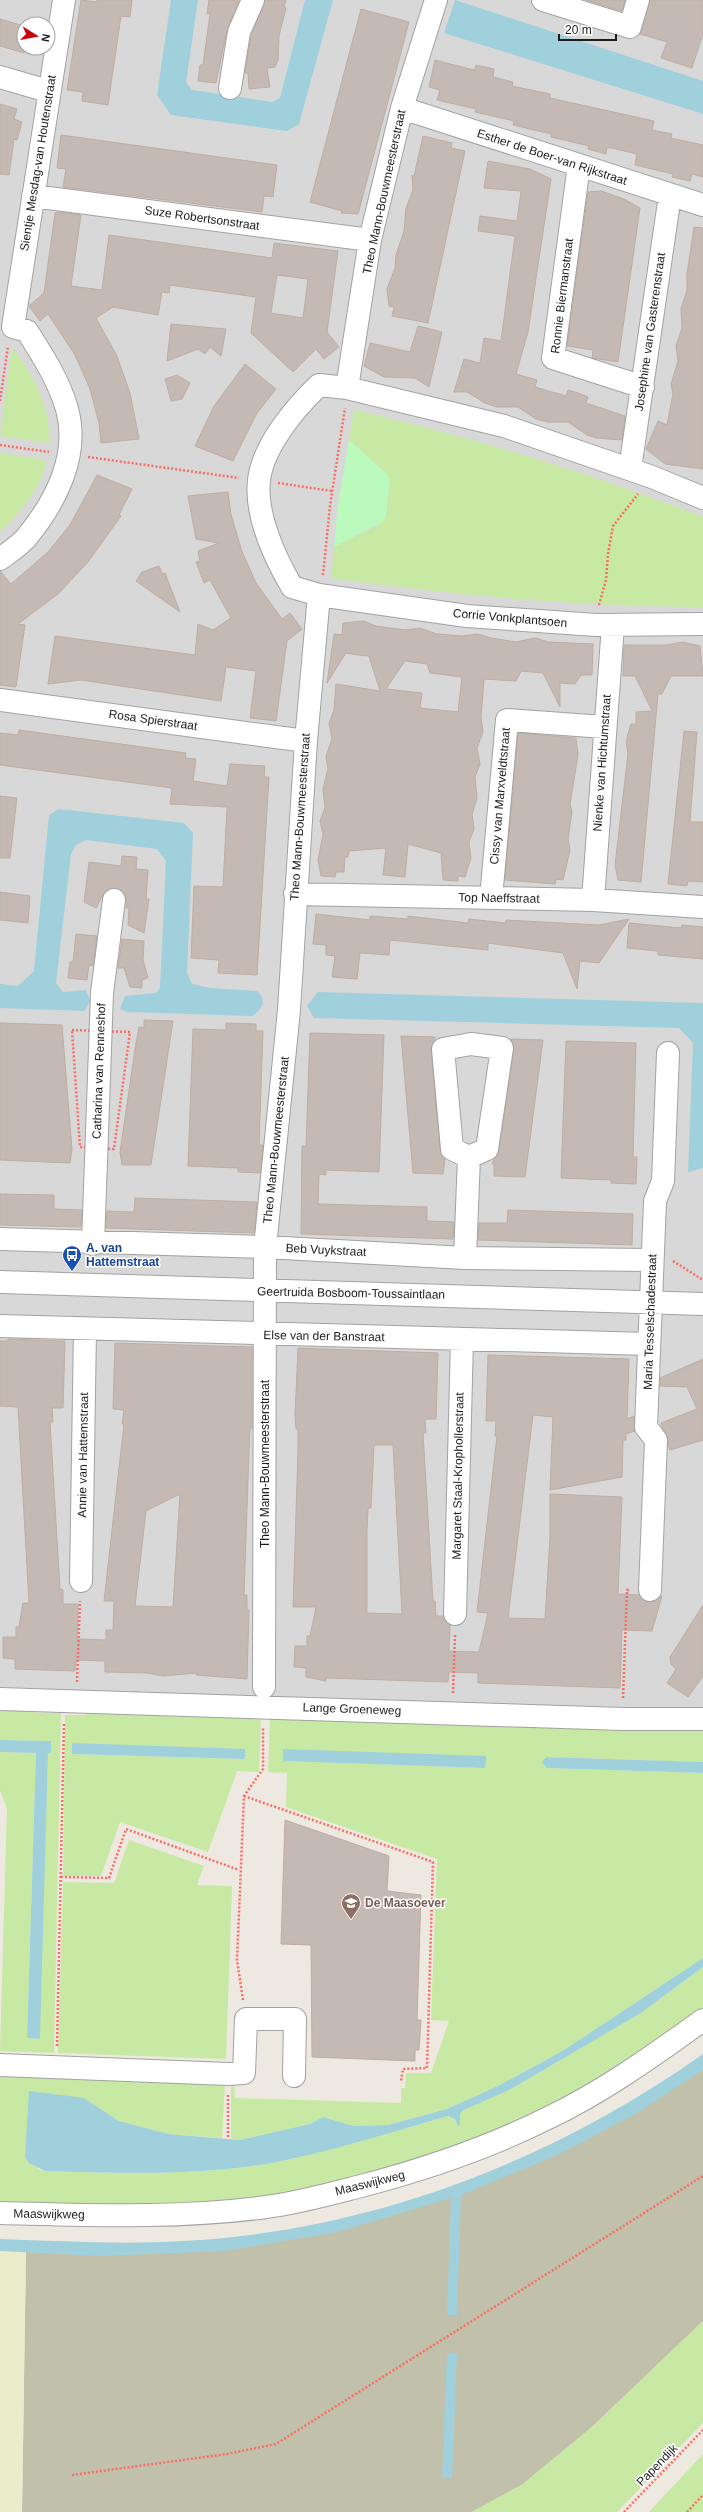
<svg xmlns="http://www.w3.org/2000/svg" width="703" height="2512" font-family="Helvetica,sans-serif">
<style>
.residential{fill:#d9d8d8;fill-rule:evenodd}
.construction{fill:#c1c0ab}
.farmland{fill:#ebedca}
.grass{fill:#c8e9a3;fill-rule:evenodd}
.park{fill:#bafabc}
.water{fill:#9fd0dc}
.building{fill:#c4bab3;stroke:#beada2;fill-rule:evenodd}
.lines{fill:none;stroke-linecap:round;stroke-linejoin:round}
.minor-casing{stroke:#a2a2a2;stroke-width:24}
.path{stroke:#fb6c62;stroke-width:2.5;stroke-dasharray:2 2;stroke-linecap:butt}
.minor{stroke:#fff;stroke-width:22}
.labels{text-anchor:middle;dominant-baseline:central;stroke-width:3;stroke-linejoin:round;paint-order:stroke}
.street-label{font-size:12px;fill:#1b1b1b;stroke:#fff}
.transit-label{font-size:12px;font-weight:bold;fill:#164399;stroke:#fff;text-anchor:start}
.education-label{font-size:12px;font-weight:bold;fill:#785e54;stroke:#fff;text-anchor:start}
</style>
<rect width="100%" height="100%" fill="#ede8e0"/>
<!-- residential -->
<path class="residential" d="M0 0H703V1727L0 1699ZM24 24H48V48H24Z"/>
<!-- construction -->
<path class="construction" d="M703 2061V2321L592 2427 523 2484 472 2512H22L26 2249 266 2239 399 2209 570 2143Z"/>
<!-- farmland -->
<path class="farmland" d="M0 2251 26 2252 22 2512H0Z"/>
<!-- grass -->
<path class="grass" d="M12 347C32 373 52 409 49 443L0 436Z
M354 410C473 437 589 473 703 517V607C576 606 457 596 331 578L334 547 378 526 386 516 390 486 386 473 349 440Z
M0 453 46 460C42 487 20 514 0 531Z
M0 1708 36 1709V1713H61L54 2053 0 2051 7 1809 0 1790V1752L36 1753 27 2038 39 2039 48 1753H51V1741L0 1740Z
M86 1711 261 1716 259 1772 237 1771 208 1852 120 1822 101 1876H63L65 1715H85ZM245 1749V1759L72 1754Z
M270 1716 703 1726V1762L546 1757 547 1768 703 1773V1958L564 2050 500 2085 447 2109 388 2125 354 2126 323 2117 310 2124 240 2140 231 2139V2083L234 2082 235 2098 401 2103V2088H405L406 2073H431L449 2021 431 2020 437 1859 286 1807 287 1773 268 1772ZM283 1749 485 1768 283 1761Z
M129 1840 204 1866 197 1885 232 1886 226 2059 58 2053 63 1882 114 1883Z
M703 1967V2009C686 2024 667 2036 648 2048 524 2131 377 2184 229 2203 154 2212 76 2207 0 2205V2072L225 2083 222 2138 168 2134 119 2121 84 2098 37 2169 45 2171C119 2173 193 2176 266 2164 327 2153 388 2133 448 2116L455 2119 462 2111 511 2089 641 2013Z
M703 2321V2423L617 2512H472L523 2484 592 2427Z
M703 2454V2512H649Z"/>
<!-- park -->
<path class="park" d="M349 440 386 473 390 480 386 516 383 522 334 547 338 505Z"/>
<!-- water -->
<path class="water" d="M171 0H198L186 82 192 90 272 102 280 98 305 0H333L299 124 287 131 171 115 157 95Z
M455 0 703 81V114L444 33Z
M59 809 184 823 193 833 187 973 192 984 210 988 257 991C267 1000 263 1009 252 1016L127 1012 120 1009 125 996 156 993 160 988 166 861 157 849 86 840 76 845 71 854 56 983 63 992 86 990 90 1000 85 1011 0 1008V984L18 986 34 971 49 815Z
M318 992 703 1003V1168L688 1172 693 1043 679 1028 314 1018 307 1006Z
M0 1740 51 1741V1753H48L40 2039 27 2038 36 1753 0 1752Z
M72 1743 245 1749V1759L72 1754Z
M283 1749 486 1756 485 1768 283 1761Z
M546 1757 703 1762V1773L547 1768 542 1762Z
M703 1958V1967L641 2013 511 2089 462 2111 460 2114V2125L458 2126 455 2119 448 2116C388 2133 327 2153 266 2164 192 2176 119 2173 45 2171L29 2163 25 2157 29 2091 84 2098 119 2121 168 2134 240 2140 310 2124 323 2117 354 2126 388 2125 447 2109 500 2085 564 2050Z
M703 2054V2070L637 2113 560 2154 461 2195 457 2315H447L451 2198 338 2232 224 2251 101 2256 0 2251V2239C61 2241 122 2245 183 2241 371 2231 550 2162 703 2054Z
M447 2353 457 2354 452 2478H442Z"/>
<!-- building -->
<path class="building" d="M81 0 97 2V0H132L130 17 121 16 108 105 82 101 83 92 67 90Z
M209 0H239L227 30 216 83 198 81 200 65H203L210 14H207Z
M265 0H286L284 7 286 8 279 36 278 60 275 67 267 68 270 87 249 89 248 73H245L251 36Z
M586 0H625L622 11Z
M650 0H703V34L692 68 661 58 667 42 640 34Z
M361 9 409 22 358 214 341 213 342 211 310 202Z
M0 19 24 26V53L0 46Z
M435 60 474 70 476 65 494 69 493 77 513 82 512 86 550 94V98L654 121 652 130 672 134 671 138 703 145V177L692 174 690 181 672 177 673 174 635 165 637 154 607 147 606 154 588 149 589 146 551 137V134L513 125 514 121 475 112 476 109 437 100 440 90 429 87Z
M0 104 17 109 14 119 22 122 17 140 14 139 9 175 0 174Z
M61 135 277 165 273 197 264 196 262 212 63 187 66 169 57 168Z
M423 136 452 143 451 148 465 151 428 323 392 316 394 307 389 306 387 289 395 268 396 255 404 231 406 208 413 190 412 175 414 176Z
M488 161 530 169 551 179 528 332 516 374 537 380 535 387 566 396 568 390 581 394 588 397 586 403 625 416 622 440 596 438 587 435 568 422H547L536 419 518 407H497L485 403 467 392H454L464 359 480 363 484 338 501 341 515 236 478 231 480 216 517 221 521 191 484 188Z
M601 191 624 199 640 208 618 362 592 358 593 350 567 346 588 192Z
M60 212 81 215 71 286 102 290 109 235 272 258 274 243 338 251 327 332 339 347 324 359 316 349 293 372 251 333 256 297 170 285 169 293 162 292 158 315 113 307 96 318 117 356 130 393 139 439 101 443 99 423 90 389 75 355 48 314 40 321 29 306 44 293 55 213ZM277 275 308 279 303 318 271 313Z
M694 227 703 228V469L665 464 646 449 658 421 667 425 673 394 671 384 678 361 676 346 682 328 681 309 687 290V274Z
M171 324 226 329 221 356 210 347 205 354 198 349 167 361Z
M418 326 442 332 429 387 415 378 384 377 364 366 370 343 410 352Z
M245 364 276 389 257 413 233 461 195 446 214 406Z
M177 375 190 383 182 399 171 401 165 379Z
M97 475 132 489 119 515 121 516 88 562 58 594 18 624 25 625 16 687 0 685V571L11 584 48 552 70 525Z
M228 492 231 514 241 549 256 583 282 619 290 613 302 629 287 641 276 721 250 718 256 671 226 667 221 701 81 680 48 684 55 636 195 655 198 624 213 630 231 618 210 580 204 583 196 562 200 561 198 551 219 543 196 539 188 496Z
M159 566 162 574 165 573 180 612 136 581 142 572Z
M364 621 376 626 405 630 420 628 437 634 462 636 478 634 491 638 516 642 535 638 549 642 593 644 592 675H581L575 684 560 683V707L543 673 521 671 516 681 484 679 481 717 483 732 477 748 480 764 475 777 477 798 472 814 474 829 469 842 471 858 465 877 458 876V881L443 880 441 853 408 844 405 877 383 875 386 848 349 851 348 857H345L344 872H336L335 877 321 876 318 860 323 834 320 821 325 808 323 789 328 769 326 756 332 739 329 723 334 710 336 684 380 691 369 656 358 655 346 653 327 683 334 634 342 635 343 623ZM405 661 427 664 430 673 462 677 458 712 420 708 422 693 386 689Z
M683 642 700 646 703 676H671L662 694H658L641 882 618 880 615 865 628 754 626 742 628 734 631 724H636V712L652 711 635 676H623L624 645H667Z
M19 730 186 753 185 758 196 759 193 781 227 786 230 764 265 766 264 777H269L257 975 218 973 219 960 191 958 194 886 223 887 227 807 170 804 172 788 0 765V733L18 735Z
M684 731 697 732 690 822H703V882L688 881 687 886 668 884Z
M518 733 576 738 578 755 570 804 572 812 568 839 570 850 563 880 556 879 555 884 505 880Z
M0 796 17 798 10 858H0Z
M122 856 137 857 136 869 148 870 146 899H149L144 933 128 925 129 908H126V896L121 890 109 889 104 893 96 908 84 902 89 862 121 866Z
M0 892 30 896 28 923 0 920Z
M316 914 370 920V916L408 919V916L468 923 469 919 506 923V920L599 925 629 919 599 963 580 961 577 989 563 953 488 943V950L390 940 389 955 360 953 357 979 332 977 335 956 326 955V945L313 944Z
M629 923 682 928V925L703 927V959L658 955V951L627 948Z
M76 934 97 936 93 966 89 965 87 980 68 978 70 962H73Z
M122 939 144 941 143 960 148 978 142 980V988L130 987 124 968H118Z
M144 1020 173 1021 151 1165H122L120 1152 136 1043 139 1027 144 1028Z
M0 1023 62 1025 72 1150 70 1163 0 1160Z
M226 1023 256 1024V1031H263L259 1145H263L260 1173 238 1172V1168L188 1166 193 1029 226 1030Z
M310 1033 384 1035 379 1172 326 1170V1175L319 1174 318 1204 427 1207V1221L454 1222 453 1239 301 1234 302 1146H306Z
M401 1036 435 1037 431 1050 440 1150 445 1159 443 1174 413 1173Z
M511 1039 543 1040 525 1177 494 1176V1164H492L499 1151 514 1050Z
M566 1041 636 1043 633 1157H637L636 1184 611 1183V1180L561 1178Z
M0 1194 54 1195V1209L82 1210 81 1227 0 1225Z
M135 1198 257 1202 254 1233 106 1228 107 1211 134 1212Z
M508 1210 633 1214 632 1245 478 1240 479 1223H507Z
M8 1339 65 1341 63 1408H52L53 1422H50L60 1589 63 1590V1604H78L77 1639 106 1640V1630H113L114 1601H104L124 1424H122L124 1410 113 1409 115 1343 252 1347V1428H250L249 1450 244 1595H247V1609L249 1610 247 1679 196 1675 197 1673 163 1676 147 1673 105 1672V1661L76 1660 75 1671 15 1669V1659L3 1658V1637H16V1627H19L23 1603H29L18 1407 0 1406V1341H8ZM180 1494 173 1607 135 1606 146 1511Z
M298 1348 438 1353 436 1419H425L426 1433H423L433 1601H435L436 1616H443L450 1625 449 1651 479 1652 488 1613 477 1612 497 1436H495L496 1421H486L488 1355 629 1359 627 1419 634 1416 635 1431 626 1434V1440H623L622 1477 550 1490 553 1417 533 1415 508 1618 545 1619 550 1537V1494L622 1497 618 1594 639 1595 643 1600 650 1602 662 1596 652 1631 622 1630 620 1688 478 1683V1673L449 1672 448 1682 326 1678V1681L306 1677V1668L294 1667 295 1646H307V1636H310L316 1607H293L298 1451V1429H296L295 1415ZM374 1445H393L402 1614 367 1613V1531L368 1508H371Z
M703 1359V1440L670 1450 661 1423 697 1409 687 1387 660 1386V1378Z
M703 1605V1676L688 1697 667 1683 676 1669 671 1664 670 1657Z
M285 1820 389 1856 387 1891 421 1895 417 2020H421L419 2050H415V2061L312 2057 311 1945 281 1944Z"/>
<g class="lines">
<!-- minor casing -->
<g class="minor-casing">
<path id="minor" d="M543 0 630 27 638 0
M0 77 48 91
M230 88 239 32 253 0
M402 108 703 205
M579 165 553 358 643 387
M33 196 370 240
M347 388 504 426 652 477 703 498
M630 469 670 195
M0 559C8 553 19 546 26 538 55 503 80 456 67 409 59 381 43 356 27 331L13 327 64 0
M319 595 467 616 596 625 703 624
M0 700 306 741
M295 894 593 900 703 907
M491 898 507 720 604 727
M593 900 613 625
M0 1239 265 1247 465 1258 652 1260
M93 1244 102 993 114 900
M465 1258 469 1157 452 1149 443 1049 471 1044 502 1048 487 1149 469 1157
M0 1282 703 1304
M0 1326 648 1344
M81 1581 85 1329
M650 1590 656 1440 646 1427 655 1201 663 1181 668 1053
M455 1614 462 1339
M264 1687 265 1247 289 1010 306 741 319 595 292 587C275 558 255 515 259 480 263 446 295 408 319 385L347 388 370 240 402 108 436 0
M0 1699 623 1719H703
M0 2065 228 2074 244 2073 246 2019H295L294 2076
M0 2213C89 2215 178 2219 266 2207 298 2203 330 2194 361 2186 426 2169 488 2148 548 2118 603 2092 654 2055 703 2020"/>
</g>
<!-- path -->
<path class="path" d="M0 401 8 346
M0 445 49 452
M88 457 239 478
M278 483 332 491
M323 575 330 506 345 408
M599 605 606 580 608 554 613 526 638 494
M72 1030 130 1032 114 1149 80 1147Z
M673 1261 703 1280
M77 1682 80 1601
M453 1693 455 1635
M623 1698 627 1590H629
M244 1796 433 1862 427 2068 403 2069 401 2081
M61 1877 109 1878 126 1829 239 1870
M243 2000 237 1960 244 1796 263 1769V1728
M57 2046 64 1722
M228 2095V2137
M72 2475 227 2454 276 2444 703 2176
M624 2512 703 2430
M687 2512 703 2495"/>
<!-- minor -->
<use href="#minor" class="minor"/>
</g>
<!-- icons -->
<defs>
<g id="bus-pin" transform="scale(1)"><path d="M0 17L-7.5 6A9.5 9.5 0 1 1 7.5 6Z" fill="#1a4fb4" stroke="#fff"/><path d="M-5-6H5V4H4V6H2V4H-2V6H-4V4H-5ZM-3.5-4V0h7V-4ZM-3.5 1.2v1.5H-2V1.2ZM2 1.2v1.5H3.5V1.2Z" fill="#fff"/></g>
<g id="school-pin" transform="scale(1)"><path d="M0 17L-7.5 6A9.5 9.5 0 1 1 7.5 6Z" fill="#8d6e63" stroke="#fff"/><path d="M0-5L7-2L0 1L-7-2ZM-4 1L0 2.5L4 1V4Q0 6-4 4Z" fill="#fff"/></g>
</defs>
<g fill-rule="evenodd">
<use href="#bus-pin" x="72" y="1255"/>
<use href="#school-pin" x="351" y="1903"/>
</g>
<g class="labels">
<!-- street labels -->
<g class="street-label">
<text transform="translate(552 157) rotate(18)">Esther de Boer-van Rijkstraat</text>
<text transform="translate(38 163) rotate(-81)">Sientje Mesdag-van Houtenstraat</text>
<text transform="translate(384 192) rotate(-78)">Theo Mann-Bouwmeesterstraat</text>
<text transform="translate(202 218) rotate(8)">Suze Robertsonstraat</text>
<text transform="translate(562 296) rotate(-83)">Ronnie Biermanstraat</text>
<text transform="translate(650 332) rotate(-82)">Josephine van Gasterenstraat</text>
<text transform="translate(510 618) rotate(5)">Corrie Vonkplantsoen</text>
<text transform="translate(153 720) rotate(8)">Rosa Spierstraat</text>
<text transform="translate(602 763) rotate(-86)">Nienke van Hichtumstraat</text>
<text transform="translate(500 796) rotate(-85)">Cissy van Marxveldtstraat</text>
<text transform="translate(300 817) rotate(-86)">Theo Mann-Bouwmeesterstraat</text>
<text transform="translate(499 898) rotate(1)">Top Naeffstraat</text>
<text transform="translate(99 1071) rotate(-88)">Catharina van Renneshof</text>
<text transform="translate(276 1140) rotate(-84)">Theo Mann-Bouwmeesterstraat</text>
<text transform="translate(326 1250) rotate(3)">Beb Vuykstraat</text>
<text transform="translate(351 1293) rotate(1)">Geertruida Bosboom-Toussaintlaan</text>
<text transform="translate(650 1322) rotate(-88)">Maria Tesselschadestraat</text>
<text transform="translate(324 1336) rotate(1)">Else van der Banstraat</text>
<text transform="translate(83 1455) rotate(-89)">Annie van Hattemstraat</text>
<text transform="translate(265 1464) rotate(-90)">Theo Mann-Bouwmeesterstraat</text>
<text transform="translate(458 1476) rotate(-89)">Margaret Staal-Krophollerstraat</text>
<text transform="translate(352 1709) rotate(2)">Lange Groeneweg</text>
<text transform="translate(370 2183) rotate(-14)">Maaswijkweg</text>
<text transform="translate(49 2214) rotate(1)">Maaswijkweg</text>
<text transform="translate(657 2465) rotate(-46)">Papendijk</text>
</g>
<!-- transit labels -->
<g class="transit-label">
<text x="86" y="1248">A. van<tspan x="86" dy="14">Hattemstraat</tspan></text>
</g>
<!-- education labels -->
<g class="education-label">
<text x="365" y="1903">De Maasoever</text>
</g>
</g>
<!-- north arrow -->
<g transform="translate(36 36) rotate(101)"><circle r="19" fill="#ffffff" stroke="#a4a4a4"/>
<path d="M0-3L7 15L0 10L-7 15Z" fill="#c50008"/>
<text y="-6" font-size="11" font-weight="bold" text-anchor="middle" fill="#1b1b1b">N</text>
</g>
<!-- scale -->
<path d="M559 34v6h57v-6" fill="none" stroke="#1b1b1b" stroke-width="2"/>
<text x="565" y="34" font-size="12" fill="#1b1b1b" stroke="#ffffff" stroke-width="3" paint-order="stroke">20 m</text>
</svg>
